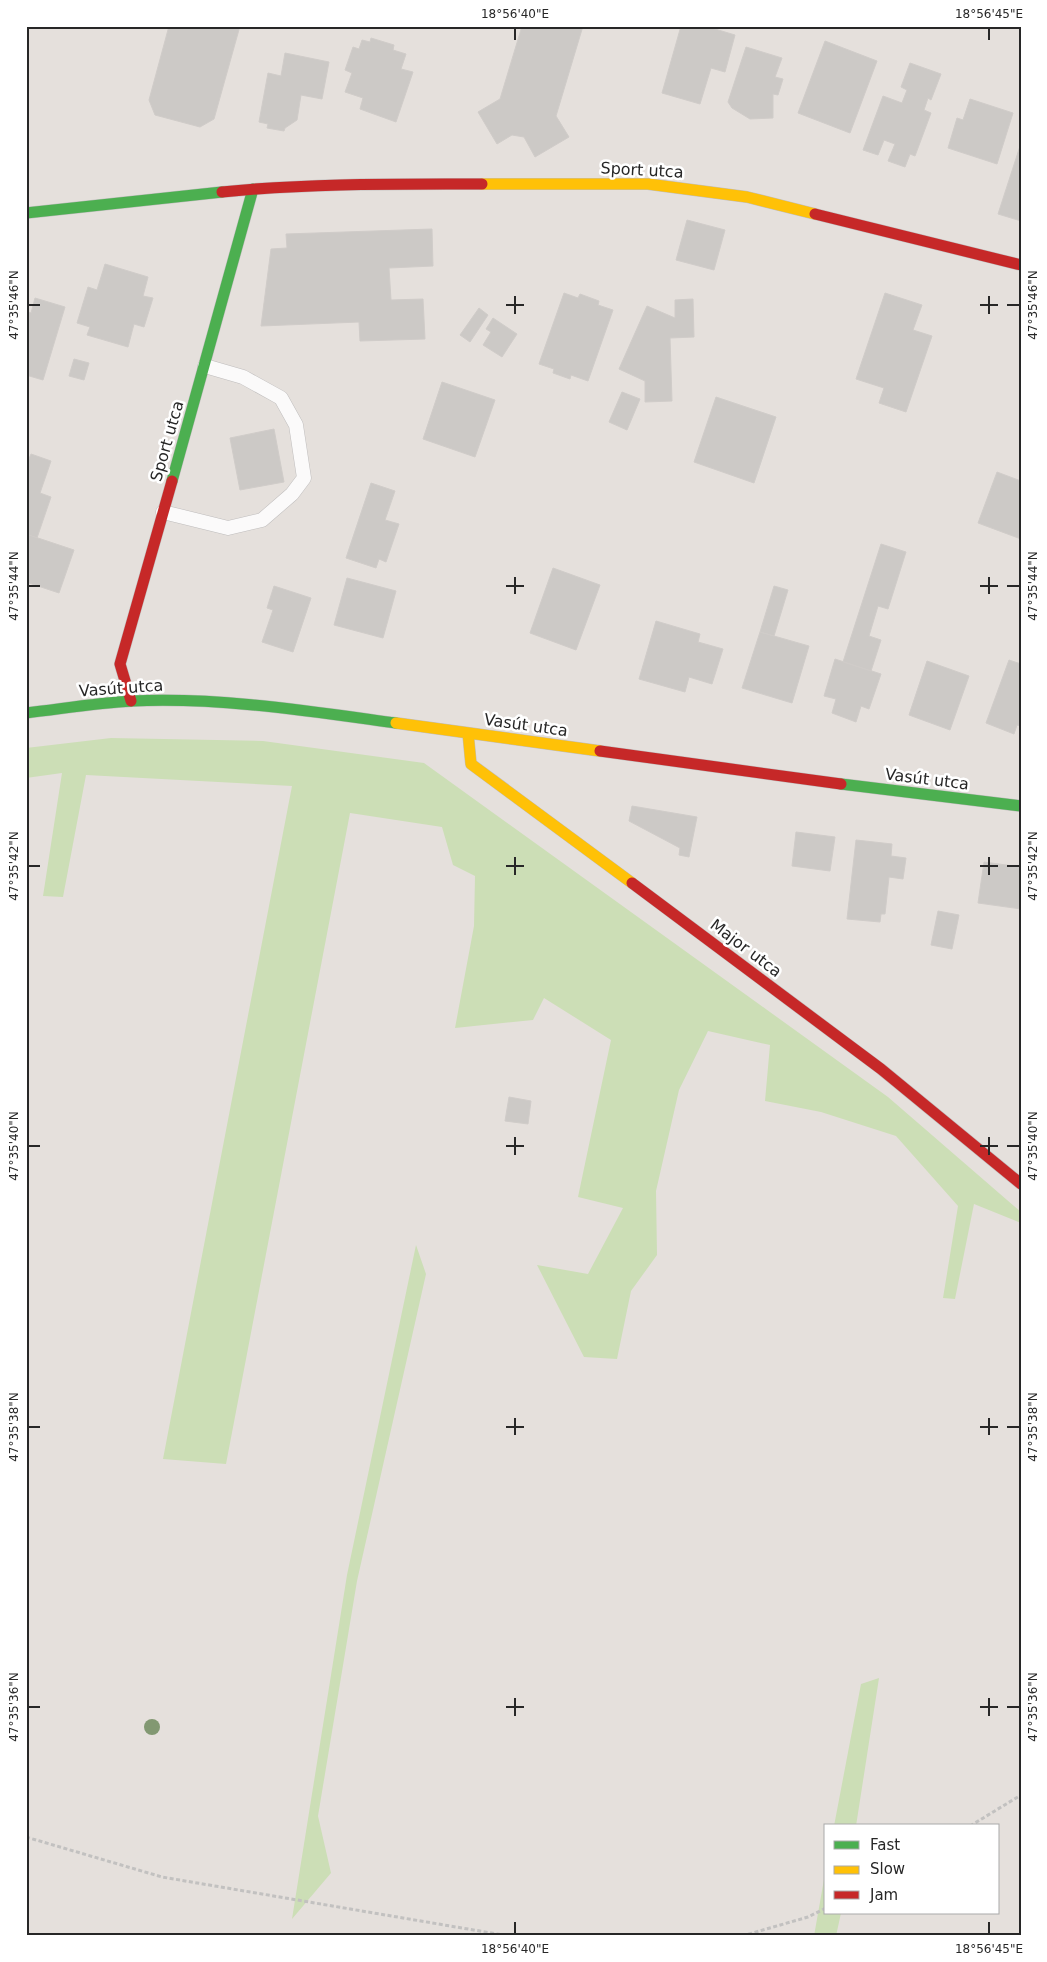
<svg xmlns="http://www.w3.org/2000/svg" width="1047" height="1962" font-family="'DejaVu Sans',sans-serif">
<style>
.green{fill:#ccdeb6}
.building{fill:#ccc9c6;stroke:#d0ccc9}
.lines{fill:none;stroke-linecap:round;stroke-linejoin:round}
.lane-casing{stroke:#bfbdbd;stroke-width:15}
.fast-casing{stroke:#bfbdbd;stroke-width:12}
.slow-casing{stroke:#bfbdbd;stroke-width:12}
.jam-casing{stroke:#bfbdbd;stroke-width:12}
.path{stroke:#c2c1c0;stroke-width:3;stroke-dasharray:4 2.5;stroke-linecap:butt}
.lane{stroke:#fbfafa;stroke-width:14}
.fast{stroke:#4caf50;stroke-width:11}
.slow{stroke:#ffc107;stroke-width:11}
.jam{stroke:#c62828;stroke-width:11}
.tree{fill:#829872}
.ticks{fill:none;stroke:#272727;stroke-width:2}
.labels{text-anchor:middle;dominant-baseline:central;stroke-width:5;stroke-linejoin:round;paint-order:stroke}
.street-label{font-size:16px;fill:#272727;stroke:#fff}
.neatline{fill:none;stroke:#272727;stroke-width:2}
.ticks-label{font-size:12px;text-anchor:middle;fill:#272727}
</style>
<rect width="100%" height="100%" fill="#e5e0dc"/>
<!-- green -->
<path class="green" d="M111 738 263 741 424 763 888 1097 1021 1212V1223L974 1204 955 1299 943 1298 958 1206 896 1136 821 1112 765 1101 770 1045 708 1031 679 1090 656 1191 657 1255 631 1291 617 1359 584 1357 537 1265 588 1274 623 1208 578 1197 611 1040 544 998 533 1020 455 1028 474 926 475 876 453 865 442 827 350 813 226 1464 163 1459 292 786 86 775 63 897 43 896 62 773 26 778V748Z
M416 1245 426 1274 357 1581 318 1816 331 1873 292 1919 347 1575Z
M879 1678 856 1826H834L861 1684Z
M826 1868V1913H841L836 1936H814Z"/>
<!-- building -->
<path class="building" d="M169 26H240L214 119 200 127 155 115 149 100Z
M522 26H583L556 116 569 137 535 157 524 137 512 135 497 144 478 112 500 99Z
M681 26H705L735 35 725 72 711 68 700 104 662 93Z
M371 38 394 45 393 50 406 54 401 69 413 72 396 122 360 109 363 98 345 92 352 73 345 70 353 47 359 49 362 40 370 42Z
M825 41 877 61 850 133 798 113Z
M746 47 782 58 775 77 783 79 778 95 773 94V118L750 119 732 108 728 102Z
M285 53 329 62 322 99 301 95 297 120 285 128 284 131 267 128 268 124 259 122 268 73 281 76Z
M910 63 941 74 931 100 928 98 924 110 931 113 915 156 910 154 905 167 888 161 895 144 884 140 878 155 863 150 883 96 902 103 907 90 901 87Z
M970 99 1013 113 997 164 948 148 957 118 963 120Z
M1021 143V221L998 214Z
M687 220 725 230 714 270 676 260Z
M432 229 433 266 389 268 391 300 423 299 425 339 360 341 359 322 261 326 271 249 287 248 286 234Z
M105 264 148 277 143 296 153 298 144 327 134 324 128 347 87 335 90 327 77 323 88 287 97 290Z
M564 293 578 298 580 294 599 301 598 305 613 310 588 381 571 375 570 379 553 373 554 369 539 364Z
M885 293 922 305 913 330 932 336 906 412 879 403 884 388 856 379Z
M35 298 65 307 43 380 26 375V311L31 313Z
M693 299 694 337 670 338 672 401 645 402V381L619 369 647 306 675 318V300Z
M479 308 488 315 470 342 460 335Z
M493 318 517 334 502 357 483 345 491 332 486 329Z
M74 359 89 363 84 380 69 376Z
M442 382 495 400 475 457 423 439Z
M622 392 640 399 627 430 609 422Z
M716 397 776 417 754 483 694 462Z
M274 429 284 482 240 490 230 438Z
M31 454 51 461 40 493 51 497 37 538 26 534V466Z
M997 472 1021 481V539L978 523Z
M371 483 395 491 385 520 399 524 386 562 379 559 376 568 346 558Z
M26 534 74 550 59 593 26 582Z
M881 544 906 552 888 609 878 606 869 636 881 640 871 671 843 662Z
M553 568 600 585 576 650 530 633Z
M347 578 396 591 383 638 334 625Z
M274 586 311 598 293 652 262 642 273 610 267 608Z
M774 586 788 590 774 636 760 632Z
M656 621 700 634 698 642 723 649 712 684 689 677 685 692 639 679Z
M760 632 809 646 792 703 742 688Z
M835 659 881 674 869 709 861 706 856 722 832 713 836 699 824 696Z
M1009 660 1021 664V726L1017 725 1014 734 986 723Z
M927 661 969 676 950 730 909 715Z
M632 806 697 817 689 857 679 855 680 848 629 821Z
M796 832 835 837 830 871 792 866Z
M856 840 892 844 891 856 906 858 903 879 889 877 885 914H881L880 922 847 919Z
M984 862 1021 867V909L978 903Z
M938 911 959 915 952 949 931 945Z
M509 1097 531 1101 528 1124 505 1121Z"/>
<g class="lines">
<!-- lane casing -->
<g class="lane-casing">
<path id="lane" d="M163 512 228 528 262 520 292 494 304 478 296 425 281 398 243 377 205 366"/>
</g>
<!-- fast casing -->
<g class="fast-casing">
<path id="fast" d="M26 213 222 192
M172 481 253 189
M26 713C61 709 96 703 132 701 220 697 308 711 396 723
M841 784 1021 806"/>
</g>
<!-- slow casing -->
<g class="slow-casing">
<path id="slow" d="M482 184H648L747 197 815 214
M396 723 600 751
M468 733 471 764 632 883"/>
</g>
<!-- jam casing -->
<g class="jam-casing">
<path id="jam" d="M222 192C309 183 396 184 482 184
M815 214 1021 265
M131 701 120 664 172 481
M600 751 841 784
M632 883 881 1069 1021 1184"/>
</g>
<!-- path -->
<path class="path" d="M970 1826 1021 1795
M26 1837 162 1877 509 1936
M742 1936 808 1917 826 1908"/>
<!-- lane -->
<use href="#lane" class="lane"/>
<!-- fast -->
<use href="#fast" class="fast"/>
<!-- slow -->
<use href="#slow" class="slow"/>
<!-- jam -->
<use href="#jam" class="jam"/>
</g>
<!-- trees -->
<circle class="tree" cx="152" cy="1727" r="8"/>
<!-- ticks -->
<path class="ticks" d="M515 28V40M989 28V40M515 296V314M989 296V314M28 305H40M506 305H524M980 305H998M1007 305H1020M515 577V594M989 577V594M28 586H40M506 586H524M980 586H998M1007 586H1020M515 857V875M989 857V875M28 866H40M506 866H524M980 866H998M1007 866H1020M515 1137V1155M989 1137V1155M28 1146H40M506 1146H524M980 1146H998M1007 1146H1020M515 1418V1435M989 1418V1435M28 1427H40M506 1427H524M980 1427H998M1007 1427H1020M515 1698V1716M989 1698V1716M28 1707H40M506 1707H524M980 1707H998M1007 1707H1020M515 1922V1934M989 1922V1934"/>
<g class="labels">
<!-- street labels -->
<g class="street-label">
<text transform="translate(642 170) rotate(3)">Sport utca</text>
<text transform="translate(167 441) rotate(-74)">Sport utca</text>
<text transform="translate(121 688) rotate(-4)">Vasút utca</text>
<text transform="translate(526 725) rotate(8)">Vasút utca</text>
<text transform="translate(927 779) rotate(7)">Vasút utca</text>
<text transform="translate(746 948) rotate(37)">Major utca</text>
</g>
</g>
<!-- border -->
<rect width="1047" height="1962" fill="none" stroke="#ffffff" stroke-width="55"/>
<!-- legend -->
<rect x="824" y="1824" width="175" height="90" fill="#ffffff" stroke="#a9a9a9"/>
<rect x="834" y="1841" width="25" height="8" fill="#4caf50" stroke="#a9a9a9"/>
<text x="870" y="1850" font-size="15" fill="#272727">Fast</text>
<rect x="834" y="1866" width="25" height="8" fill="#ffc107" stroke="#a9a9a9"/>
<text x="870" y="1874" font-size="15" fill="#272727">Slow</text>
<rect x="834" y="1891" width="25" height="8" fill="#c62828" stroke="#a9a9a9"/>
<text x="870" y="1900" font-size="15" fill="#272727">Jam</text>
<rect x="28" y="28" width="992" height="1906" class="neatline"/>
<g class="ticks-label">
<text x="515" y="18">18°56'40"E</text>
<text x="989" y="18">18°56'45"E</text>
<text transform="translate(14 305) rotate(-90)" y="4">47°35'46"N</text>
<text transform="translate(1033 305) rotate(-90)" y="4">47°35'46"N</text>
<text transform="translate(14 586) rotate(-90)" y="4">47°35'44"N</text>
<text transform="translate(1033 586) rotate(-90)" y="4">47°35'44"N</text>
<text transform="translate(14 866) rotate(-90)" y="4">47°35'42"N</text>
<text transform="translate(1033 866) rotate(-90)" y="4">47°35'42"N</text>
<text transform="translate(14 1146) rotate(-90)" y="4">47°35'40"N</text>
<text transform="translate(1033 1146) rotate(-90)" y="4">47°35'40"N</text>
<text transform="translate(14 1427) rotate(-90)" y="4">47°35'38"N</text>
<text transform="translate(1033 1427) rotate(-90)" y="4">47°35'38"N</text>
<text transform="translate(14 1707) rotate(-90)" y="4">47°35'36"N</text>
<text transform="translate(1033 1707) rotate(-90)" y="4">47°35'36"N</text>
<text x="515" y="1953">18°56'40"E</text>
<text x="989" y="1953">18°56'45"E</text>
</g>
</svg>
